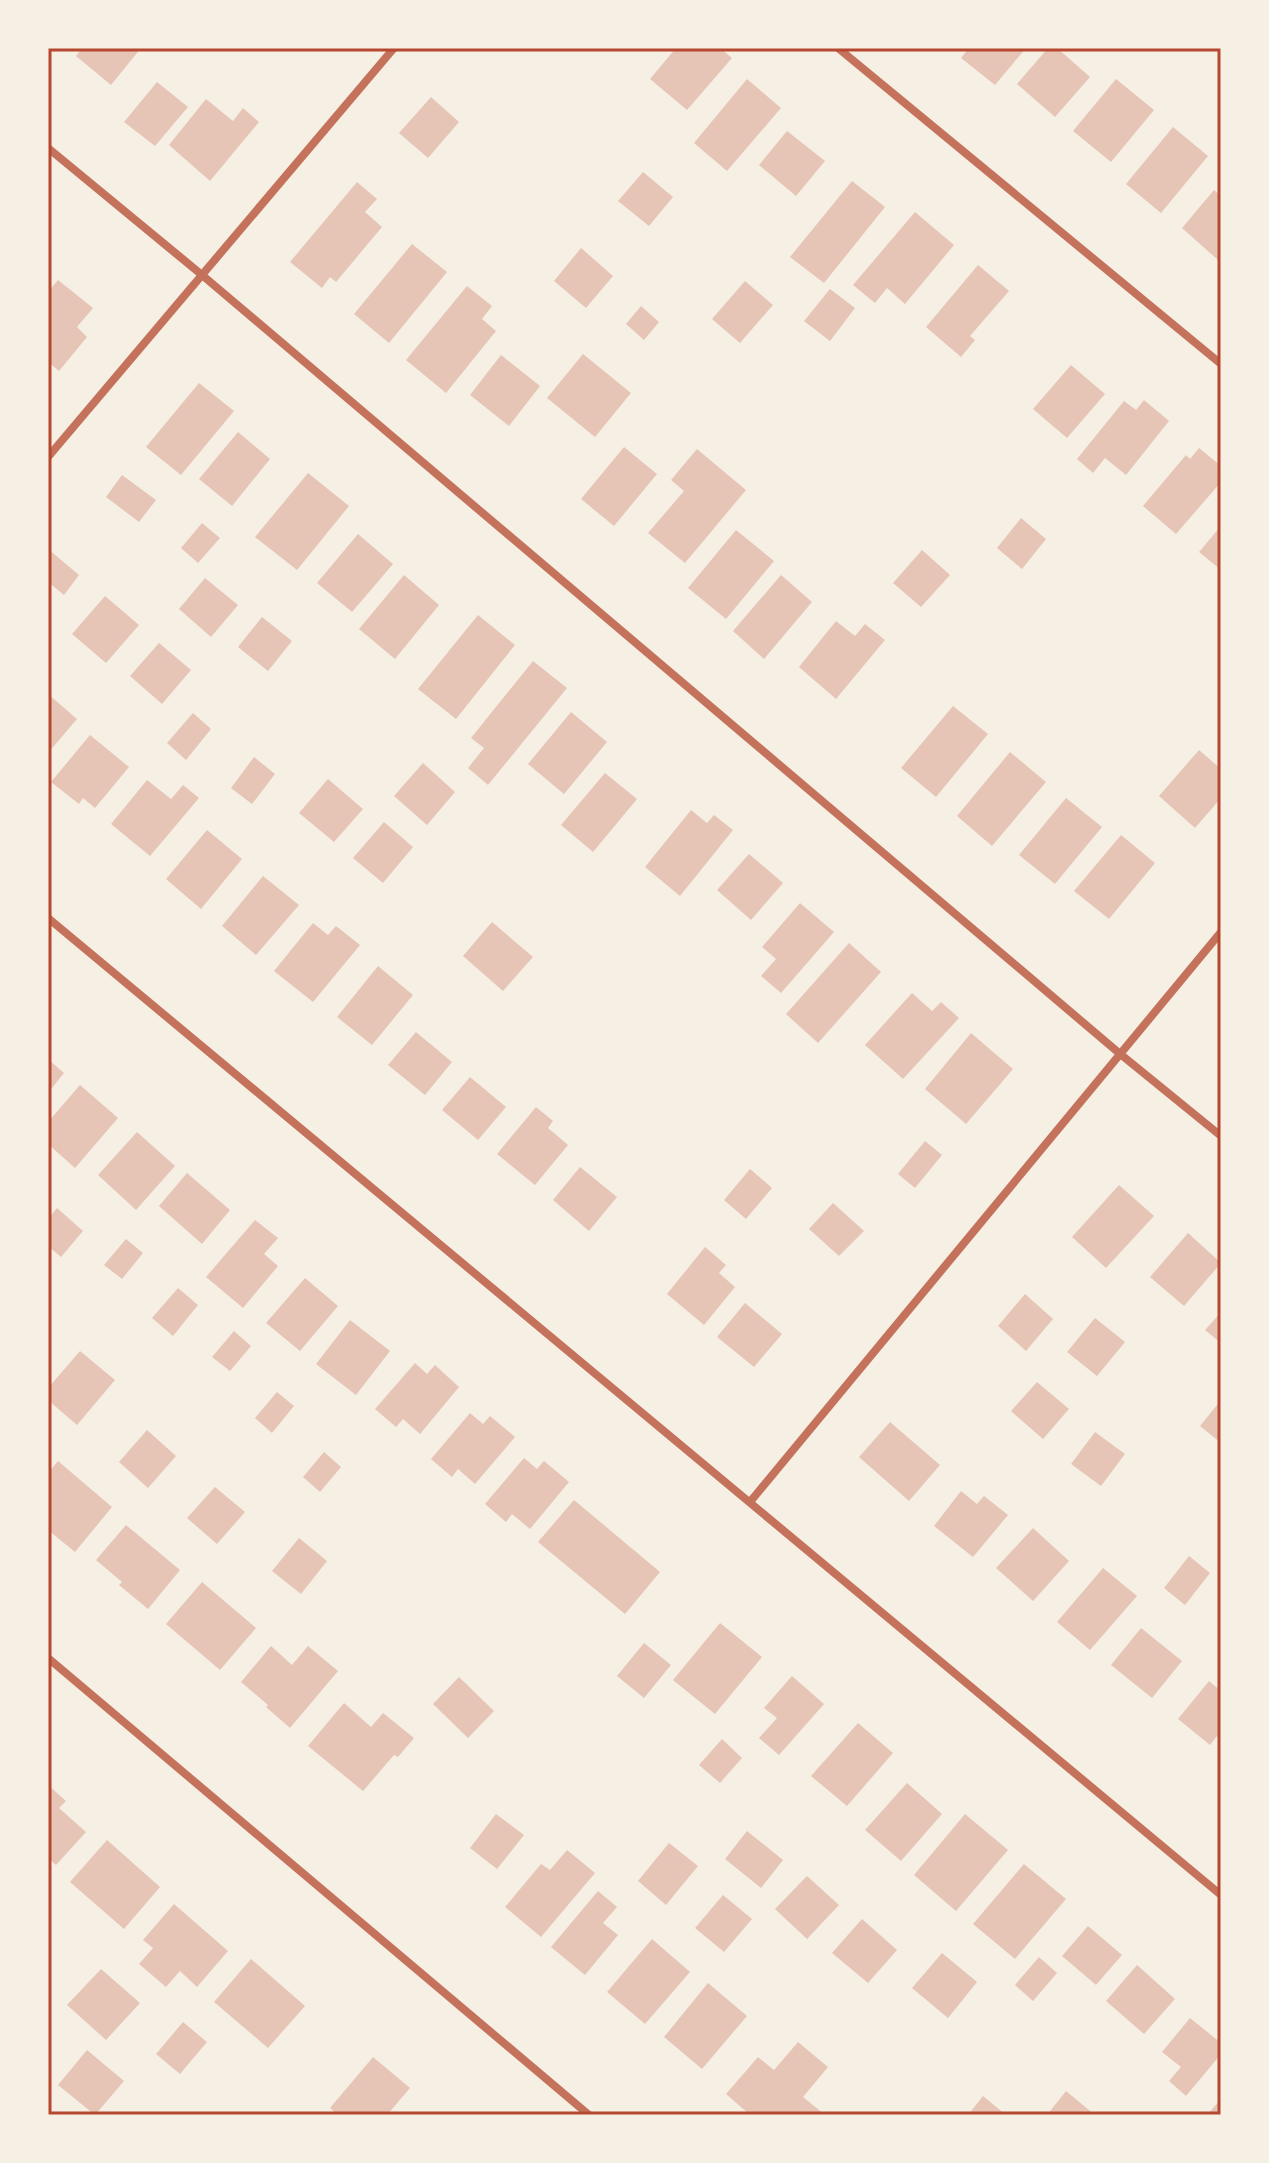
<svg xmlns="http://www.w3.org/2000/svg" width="1269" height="2163" font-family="Mulish,sans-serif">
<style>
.building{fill:#e6c5b7}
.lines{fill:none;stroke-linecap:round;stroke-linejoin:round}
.minor{stroke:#c5725c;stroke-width:8}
.neatline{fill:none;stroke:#b5482f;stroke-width:3}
</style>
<rect width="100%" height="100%" fill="#f6efe4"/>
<!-- building -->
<path class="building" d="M82 48H141L111 85 76 56Z
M676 48H720L732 58 687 110 650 79Z
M969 48H1026L995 85 961 58Z
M1048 48H1057L1090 77 1055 117 1017 84Z
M747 79 781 108 727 171 694 143Z
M1116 79 1154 110 1111 162 1073 131Z
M157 82 188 107 155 146 124 122Z
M431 97 459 122 428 158 399 133Z
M206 99 233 121 243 108 259 122 210 181 169 145Z
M1173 127 1208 156 1161 213 1126 184Z
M787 131 825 161 796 196 759 165Z
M643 172 673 197 649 226 618 201Z
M852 181 885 207 824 283 790 257Z
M357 182 377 199 365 212 382 227 336 282 330 277 322 288 290 262Z
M1214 190 1221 196V256L1218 260 1182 228Z
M915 212 954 245 905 304 887 288 875 303 853 285Z
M412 244 447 272 389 343 354 314Z
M581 248 613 276 586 308 554 281Z
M978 265 1009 291 970 336 975 340 961 357 926 327Z
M58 280 93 308 77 327 87 337 59 371 48 362V292Z
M745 281 773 305 740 343 712 319Z
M467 286 492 306 482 319 496 331 446 393 406 360Z
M830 289 855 308 830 341 804 321Z
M641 306 659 322 644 340 626 324Z
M583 354 631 393 595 437 547 398Z
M501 355 540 386 509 426 470 395Z
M1071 365 1105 394 1067 438 1033 409Z
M199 383 234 411 181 475 146 447Z
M1144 400 1169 421 1126 475 1105 458 1093 473 1077 459 1124 401 1136 410Z
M238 432 270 459 232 506 199 479Z
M624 447 657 474 614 526 581 499Z
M1199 448 1221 466V473L1217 478 1221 482 1176 534 1143 506 1186 455 1190 459Z
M697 449 746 490 685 563 648 533 684 491 671 480Z
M308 473 349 506 297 570 255 537Z
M122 475 156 500 139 522 106 497Z
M1021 518 1046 539 1022 569 997 548Z
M202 523 220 538 198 563 181 548Z
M1221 526V570L1199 552Z
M736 530 774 561 726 619 688 588Z
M358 534 393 564 352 612 317 583Z
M48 549 79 575 64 595 48 582Z
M922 550 950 575 921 607 893 583Z
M404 575 439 605 395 659 359 629Z
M781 575 812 602 764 659 733 631Z
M205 578 238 605 211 637 179 609Z
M105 596 139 625 106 663 72 634Z
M478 615 515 645 456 719 418 689Z
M262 617 292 641 268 671 238 647Z
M836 621 855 636 865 624 885 640 836 699 799 667Z
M159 643 191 670 162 704 130 676Z
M533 661 567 688 488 785 468 768 484 748 471 738Z
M48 694 77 719 48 753Z
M953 706 988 734 936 797 901 768Z
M571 712 607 742 564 794 528 764Z
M193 713 211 729 186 760 167 743Z
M90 735 129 767 95 808 83 798 79 804 51 782Z
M1199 750 1221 769V798L1195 828 1159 796Z
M1010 752 1046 782 992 846 957 816Z
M254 757 275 774 252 804 231 788Z
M423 763 455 792 427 825 394 796Z
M605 773 637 799 593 852 561 825Z
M328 779 363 809 334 842 299 813Z
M147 780 171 799 183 785 199 798 150 856 111 824Z
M1066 798 1102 827 1055 884 1019 855Z
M691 810 707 823 714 815 733 830 680 896 645 867Z
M384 822 413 847 383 883 353 858Z
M207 830 242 859 201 909 166 879Z
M1121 835 1155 863 1109 919 1074 891Z
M749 854 783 883 751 920 717 890Z
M263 876 299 905 256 955 222 926Z
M800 903 834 932 781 993 761 976 776 959 762 947Z
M492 922 533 957 503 991 463 956Z
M313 923 328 935 336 926 360 945 313 1002 274 971Z
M849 943 881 972 818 1043 786 1014Z
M378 966 413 995 372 1045 337 1017Z
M912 993 932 1011 941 1002 959 1018 903 1079 865 1045Z
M416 1032 452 1062 425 1095 388 1065Z
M971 1033 1013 1069 966 1124 925 1089Z
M48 1059 64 1073 48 1093Z
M470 1077 506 1107 478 1140 442 1110Z
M80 1085 118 1118 75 1168 48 1144V1122Z
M536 1107 553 1121 548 1128 568 1145 535 1185 497 1154Z
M137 1132 175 1166 136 1210 98 1175Z
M925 1141 942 1155 915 1188 898 1174Z
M580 1167 617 1197 589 1231 553 1200Z
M750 1169 772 1188 746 1219 724 1200Z
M187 1173 230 1210 202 1244 159 1206Z
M1119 1185 1154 1216 1106 1268 1072 1237Z
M833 1203 864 1231 839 1256 809 1229Z
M57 1208 83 1231 61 1257 48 1246V1219Z
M255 1220 278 1238 264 1254 278 1266 243 1308 206 1277Z
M1188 1233 1221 1263 1184 1306 1150 1277Z
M126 1239 143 1253 122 1279 104 1265Z
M705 1247 726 1265 719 1273 735 1287 704 1325 667 1294Z
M305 1278 338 1306 300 1351 266 1323Z
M178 1288 198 1305 173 1336 152 1318Z
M1025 1294 1053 1319 1026 1351 998 1326Z
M745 1303 782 1334 754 1367 717 1337Z
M1221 1312V1343L1205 1330Z
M1095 1318 1125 1342 1097 1376 1067 1352Z
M350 1320 390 1351 356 1395 316 1364Z
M234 1331 251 1346 230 1371 212 1357Z
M80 1351 115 1380 77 1425 48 1400V1388Z
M415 1363 427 1374 435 1365 459 1387 420 1434 403 1419 396 1427 375 1409Z
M1037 1382 1069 1409 1043 1439 1011 1411Z
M277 1392 294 1406 272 1433 255 1418Z
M1221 1400V1443L1200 1426Z
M470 1413 483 1424 490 1416 515 1437 475 1484 458 1469 452 1477 431 1459Z
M890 1422 940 1465 909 1501 859 1457Z
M147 1430 176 1456 148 1488 119 1462Z
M1095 1432 1125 1454 1101 1486 1071 1464Z
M324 1452 341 1467 320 1492 303 1477Z
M524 1458 537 1469 544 1461 569 1482 530 1529 512 1514 506 1522 485 1504Z
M58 1461 112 1507 75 1552 48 1530 50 1521 48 1519V1473Z
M215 1487 245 1512 217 1544 187 1518Z
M961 1491 977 1504 984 1496 1008 1515 973 1557 934 1526Z
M574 1500 660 1572 625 1614 538 1542Z
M126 1525 180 1570 148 1609 119 1585 122 1582 96 1560Z
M1033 1528 1069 1561 1033 1601 996 1568Z
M299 1538 327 1561 301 1594 272 1571Z
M1189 1556 1210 1573 1185 1605 1164 1588Z
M1103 1568 1137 1596 1090 1650 1057 1622Z
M202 1582 256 1628 220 1670 166 1624Z
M720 1623 762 1657 715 1714 673 1680Z
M1141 1628 1182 1661 1152 1698 1111 1665Z
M644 1643 671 1665 644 1698 617 1676Z
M271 1646 292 1665 308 1646 338 1671 290 1728 266 1707 268 1705 241 1682Z
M792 1676 824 1704 779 1755 759 1738 777 1718 764 1708Z
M459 1677 494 1711 468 1738 433 1704Z
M1209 1681 1221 1691V1731L1210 1745 1178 1719Z
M344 1703 371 1727 383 1713 414 1738 398 1757 394 1755 363 1791 308 1746Z
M858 1723 893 1753 847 1806 811 1776Z
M722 1739 742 1758 720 1783 699 1765Z
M907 1783 942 1814 901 1861 865 1830Z
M48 1785 66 1801 59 1808 86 1832 56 1865 48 1858Z
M496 1814 524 1835 497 1869 470 1848Z
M965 1814 1008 1850 956 1911 914 1875Z
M747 1831 783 1860 761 1888 725 1859Z
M107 1840 160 1887 124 1929 70 1882Z
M669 1843 698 1866 666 1905 638 1881Z
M567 1850 595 1873 541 1937 505 1907 541 1864 550 1870Z
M1024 1864 1066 1899 1015 1959 973 1924Z
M807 1876 839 1905 807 1939 775 1909Z
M598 1891 617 1907 603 1923 618 1935 585 1975 551 1947Z
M723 1895 752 1919 724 1952 695 1928Z
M174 1904 228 1951 197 1987 180 1971 166 1987 139 1964 153 1948 143 1940Z
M862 1919 897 1950 868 1983 832 1953Z
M1088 1926 1122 1955 1096 1985 1062 1956Z
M652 1939 690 1972 645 2024 607 1992Z
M942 1953 977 1982 948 2018 912 1988Z
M1039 1957 1057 1973 1033 2001 1015 1985Z
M251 1959 305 2006 268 2048 214 2002Z
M1137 1965 1175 1999 1144 2034 1106 2001Z
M101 1969 140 2003 106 2040 67 2005Z
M708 1983 747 2016 702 2069 664 2037Z
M1190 2018 1221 2043V2054L1186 2096 1169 2081 1181 2067 1162 2052Z
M183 2022 207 2042 180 2074 156 2054Z
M798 2042 828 2067 803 2097 825 2115H750L726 2094 758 2057 774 2070Z
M87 2050 124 2081 95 2115 58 2085Z
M373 2057 410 2088 387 2115H338L330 2108Z
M1066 2091 1095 2115H1047Z
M983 2096 1006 2115H968Z
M1221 2099V2115H1207Z"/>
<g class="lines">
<!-- minor -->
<path class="minor" d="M838 48 1221 364
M48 148 202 275 1119 1053 1221 1136
M48 457 394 48
M48 918 1221 1895
M750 1502 1221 932
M48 1658 589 2115"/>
</g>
<!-- border -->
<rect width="1269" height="2163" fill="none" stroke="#f6efe4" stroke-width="100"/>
<rect x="50" y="50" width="1169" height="2063" class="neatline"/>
</svg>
